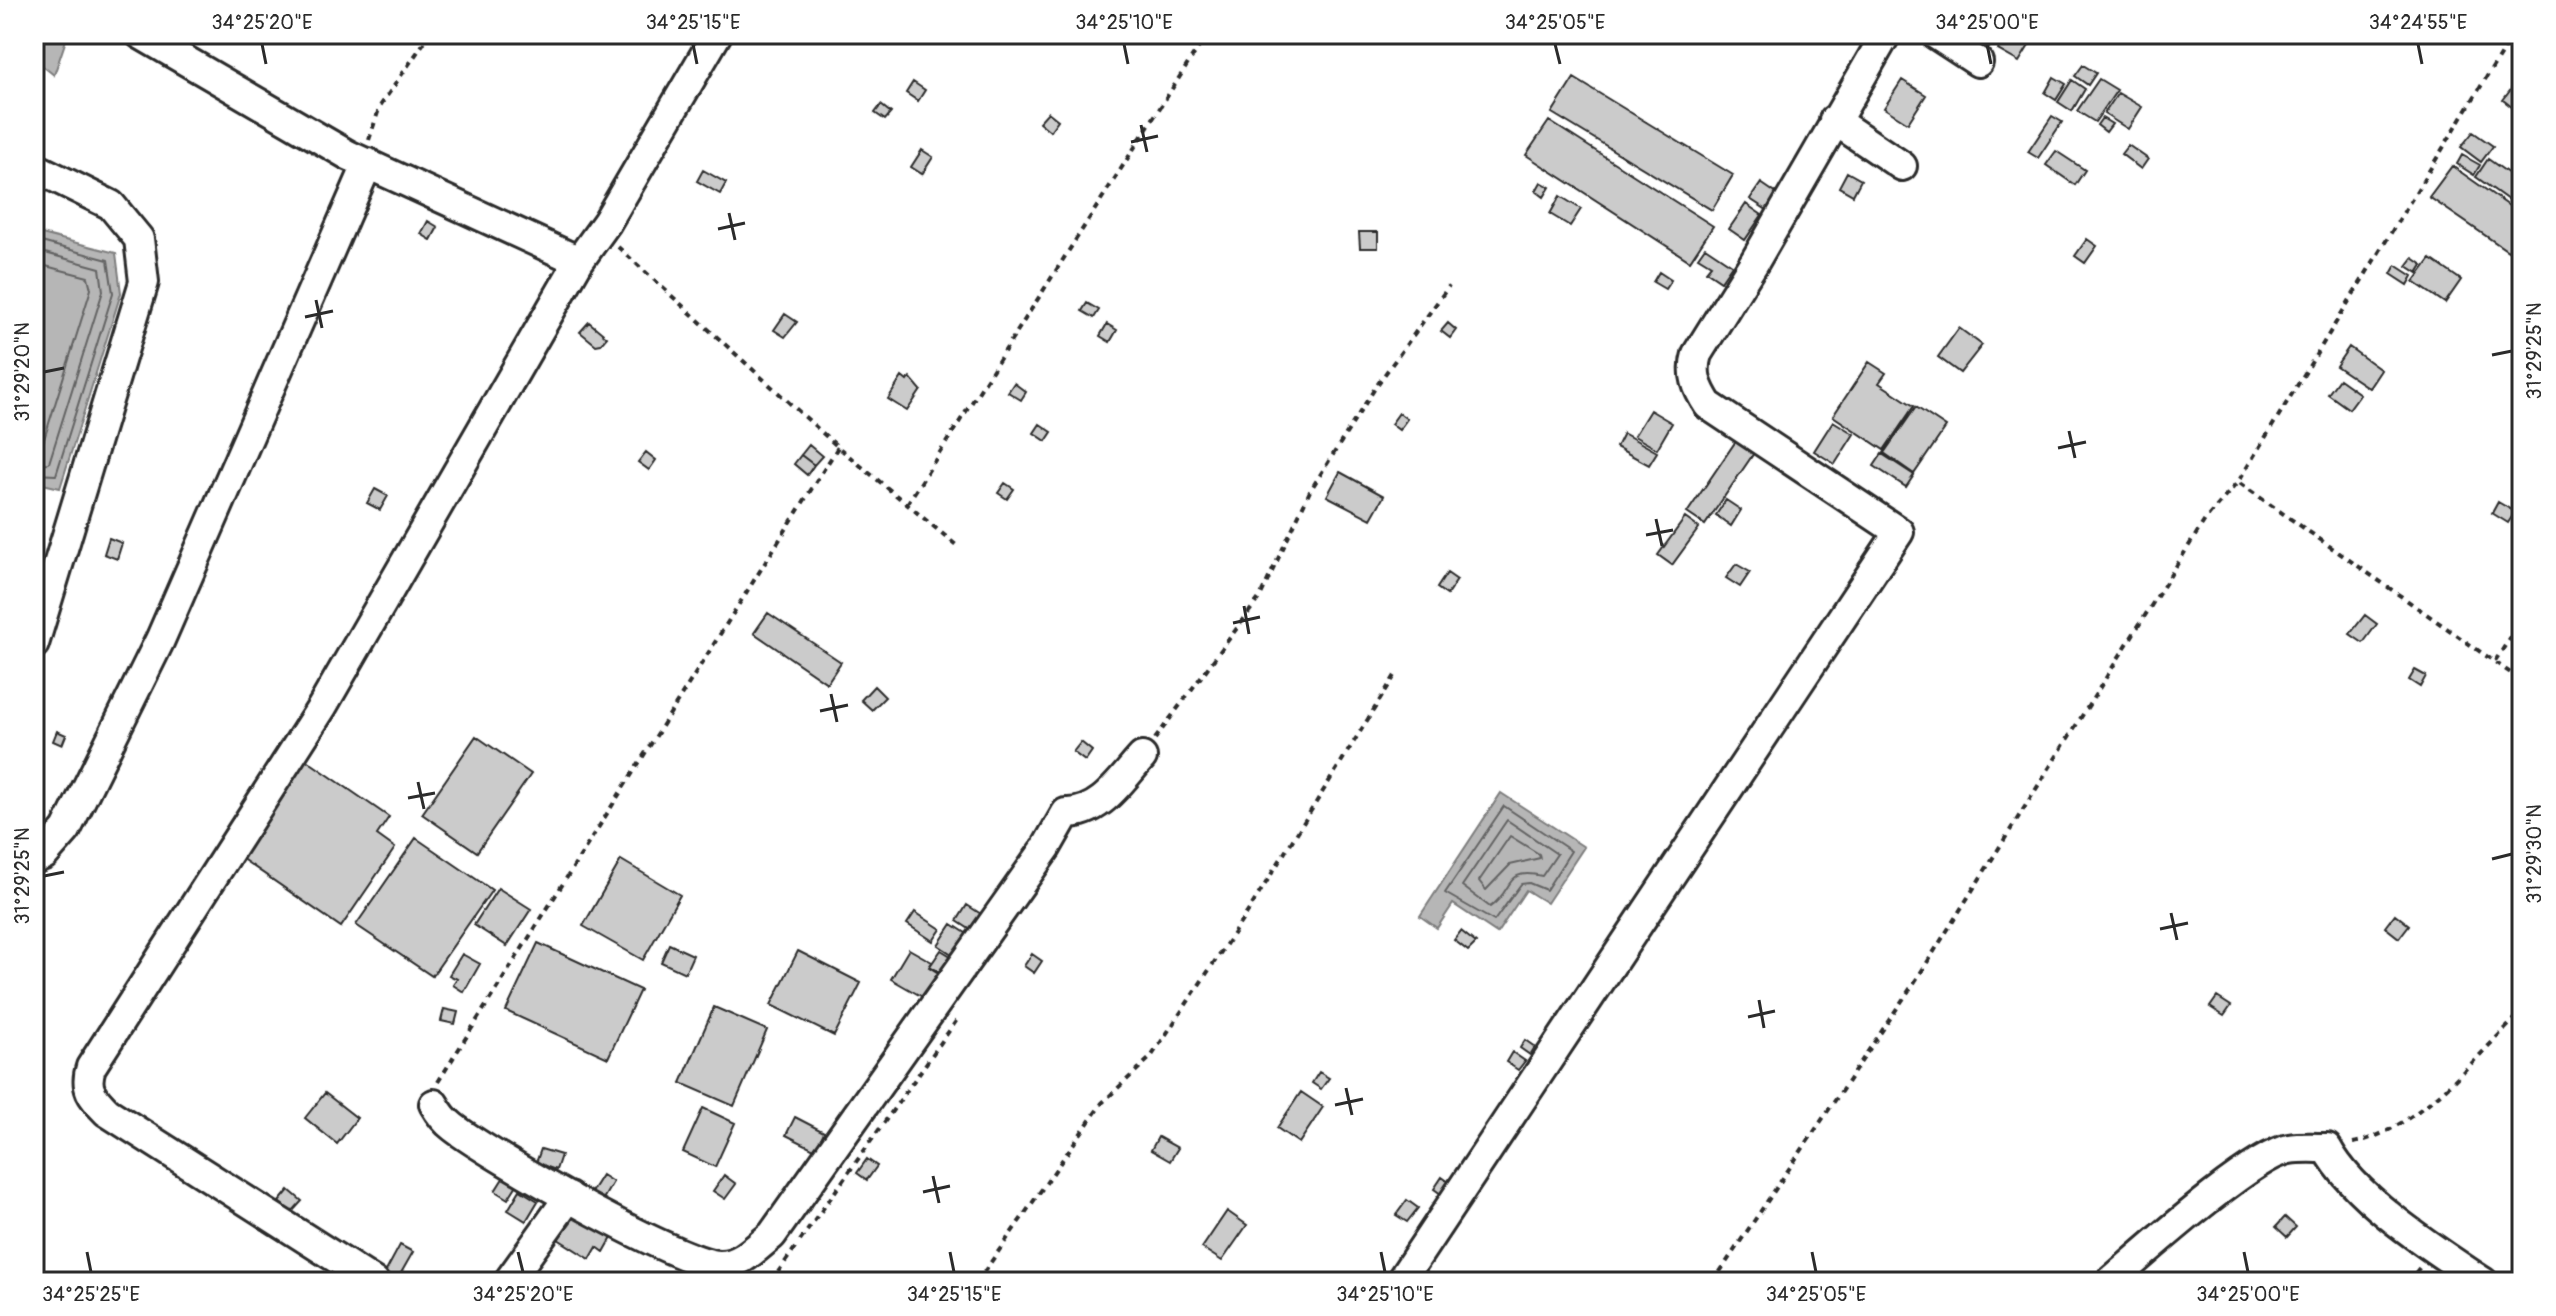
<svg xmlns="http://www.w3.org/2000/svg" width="2556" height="1316" font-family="Pangolin,sans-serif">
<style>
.water{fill:#b6b6b6;stroke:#7e7e7e;stroke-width:2}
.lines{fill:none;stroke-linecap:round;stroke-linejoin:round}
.shore{stroke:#636363;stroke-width:2}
.building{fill:#cbcbcb;stroke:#2b2b2b;stroke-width:2}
.minor-casing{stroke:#2b2b2b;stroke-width:34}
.path{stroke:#2b2b2b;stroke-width:4;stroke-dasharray:6 6;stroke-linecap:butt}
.minor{stroke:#fff;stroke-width:28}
.ticks{fill:none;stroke:#2b2b2b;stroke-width:3}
.neatline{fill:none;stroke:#2b2b2b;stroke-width:3}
.ticks-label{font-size:20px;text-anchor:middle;fill:#2b2b2b}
</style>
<rect width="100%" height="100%" fill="#fff"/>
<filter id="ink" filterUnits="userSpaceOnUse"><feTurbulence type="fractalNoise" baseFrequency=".0125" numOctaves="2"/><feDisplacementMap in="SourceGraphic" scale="16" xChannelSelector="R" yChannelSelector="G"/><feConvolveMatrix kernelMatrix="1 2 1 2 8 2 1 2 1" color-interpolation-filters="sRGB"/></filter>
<g filter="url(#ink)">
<!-- water -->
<path class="water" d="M34 34H68L54 75 34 59Z
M34 232 116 253 121 293 60 488 34 482Z
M1501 793 1584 847 1547 903 1526 890 1497 933 1453 904 1437 928 1420 916Z"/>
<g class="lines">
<!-- shore -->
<path class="shore" d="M34 240 108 260 113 293 56 475 34 474
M34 250 100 268 103 291 49 463 34 464
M34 263 88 277 91 289 41 449 34 452
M1504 806 1571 851 1546 890 1529 883 1521 884 1494 921 1445 893Z
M1507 820 1557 854 1542 876C1503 867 1515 890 1490 907L1462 886Z
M1510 836 1539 854 1540 858 1510 865 1486 890 1479 881Z"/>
</g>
<!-- building -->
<path class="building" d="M1986 34 1996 38 1986 52 1977 45Z
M2007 34H2025L2033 39 2019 62 1998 50Z
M2522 46V72L2510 64Z
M2083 65 2096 73 2088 85 2075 76Z
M2054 77 2066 84 2056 100 2045 93Z
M1574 78 1733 175 1712 210 1552 113Z
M2099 79 2117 90 2095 122 2077 111Z
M1902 80 1926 95 1908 123 1884 108Z
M2072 80 2085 89 2072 111 2058 102Z
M913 82 925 90 918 101 906 93Z
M2516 83 2522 88V104L2517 111 2503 100Z
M2118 93 2142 107 2128 129 2104 114Z
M881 105 891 113 885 120 875 113Z
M1048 112 1058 120 1050 131 1039 122Z
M2052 116 2062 122 2038 158 2028 152Z
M2102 118 2112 124 2106 132 2097 125Z
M1549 121 1713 226 1690 261 1526 155Z
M2473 132 2493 146 2481 162 2461 147Z
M2128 145 2148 159 2141 169 2121 154Z
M922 150 933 157 922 174 911 167Z
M2056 151 2085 170 2075 185 2046 165Z
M2462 155 2480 165 2474 175 2457 164Z
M2488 159 2522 183V210L2476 177Z
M2452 166 2522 215V231L2508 251 2429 197Z
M703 170 726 183 720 194 697 181Z
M1847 172 1861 180 1853 195 1839 187Z
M1541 182 1550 187 1544 197 1536 191Z
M1761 183 1777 194 1767 210 1750 199Z
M1560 196 1581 209 1570 226 1550 214Z
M1746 204 1762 215 1745 240 1729 229Z
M428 221 438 227 431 240 421 234Z
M1359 232H1378V248H1360Z
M2087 239 2097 246 2085 263 2075 256Z
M1705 247 1732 265 1721 281 1706 271 1711 265 1698 257Z
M2413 258 2423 265 2418 273 2407 266Z
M2431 259 2461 280 2445 303 2414 282Z
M2396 265 2413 276 2408 285 2391 274Z
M1659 272 1671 280 1665 289 1653 282Z
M1087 303 1099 310 1094 318 1082 311Z
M785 314 797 322 785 337 774 330Z
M589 322 607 337 601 344 596 345 580 332Z
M1448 323 1456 330 1450 338 1441 331Z
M1107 324 1117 330 1110 342 1100 336Z
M1959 328 1982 345 1960 373 1938 357Z
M2349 347 2381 370 2369 388 2336 366Z
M1869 362 1886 373 1879 383 1914 406 1884 450 1833 416Z
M902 377 907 381 910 377 921 390 907 411 888 399Z
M2339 379 2360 394 2349 409 2328 394Z
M1014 383 1026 392 1021 400 1008 392Z
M1916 407 1946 427 1914 474 1884 453Z
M1650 410 1672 423 1657 449 1634 436Z
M1399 413 1407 419 1399 430 1391 424Z
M1833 421 1854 434 1835 464 1814 451Z
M1040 424 1052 432 1046 441 1034 433Z
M1623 433 1657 452 1649 465 1616 447Z
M1736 441 1754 453 1705 525 1687 513Z
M809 445 822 456 814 465 801 455Z
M646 452 656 460 649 470 638 462Z
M1882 454 1914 475 1906 487 1874 466Z
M801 455 814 465 807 475 794 464Z
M1340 472 1384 496 1371 519 1327 496Z
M1005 483 1014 489 1007 499 998 493Z
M375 489 388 496 380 510 367 503Z
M1726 500 1741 510 1731 526 1716 515Z
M2498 502 2515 512 2508 523 2492 513Z
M1685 518 1699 528 1672 565 1658 555Z
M109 538 122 543 117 559 104 554Z
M1736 564 1750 572 1740 587 1726 578Z
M1447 573 1457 580 1447 595 1437 588Z
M768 613 841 662 827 683 754 633Z
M2365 615 2377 624 2363 643 2350 634Z
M2415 670 2426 676 2420 687 2409 680Z
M874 686 885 697 872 710 861 700Z
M57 731 66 735 62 745 53 741Z
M476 736 531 774 477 852 422 814Z
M1081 742 1092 751 1085 761 1073 752Z
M305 759 389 817 377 835 395 848 341 927 238 856Z
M34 784 44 788 38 800 43 802 35 820Z
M416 838 492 890 432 976 356 925Z
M621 860 680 895 643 960 583 926Z
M498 888 531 909 507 946 474 925Z
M967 905 981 914 971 930 957 921Z
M915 912 941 929 933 941 907 924Z
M2395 914 2409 925 2399 938 2385 927Z
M952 924 969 935 955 956 938 945Z
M1461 931 1476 943 1468 951 1454 940Z
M538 943 640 990 608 1058 506 1011Z
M669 944 693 955 685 973 661 962Z
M909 949 932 962 929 967 940 974 926 999 891 979Z
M941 950 954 958 943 974 930 966Z
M798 951 861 983 834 1036 771 1005Z
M462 954 480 964 464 992 453 985 457 979 449 975Z
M1032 954 1042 961 1034 973 1024 966Z
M2217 997 2231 1006 2224 1016 2210 1007Z
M714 1007 767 1030 734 1106 681 1083Z
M444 1009 458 1012 455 1024 441 1021Z
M1525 1040 1535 1047 1530 1055 1520 1048Z
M1512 1052 1525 1061 1518 1070 1506 1062Z
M1319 1072 1329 1078 1321 1089 1312 1083Z
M1301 1092 1323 1107 1299 1143 1277 1128Z
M325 1093 357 1118 337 1144 305 1118Z
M703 1108 735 1123 715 1167 683 1152Z
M795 1117 824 1132 816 1150 786 1135Z
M1158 1137 1178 1148 1170 1161 1151 1150Z
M541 1149 561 1155 556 1170 536 1163Z
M867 1159 877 1166 867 1180 857 1173Z
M505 1175 518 1183 508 1199 495 1191Z
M602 1175 613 1182 602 1201 590 1194Z
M724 1175 736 1184 725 1199 713 1191Z
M1442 1177 1449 1182 1441 1194 1434 1189Z
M289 1190 302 1201 291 1213 279 1202Z
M520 1190 538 1201 526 1221 508 1210Z
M1407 1200 1418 1208 1407 1222 1396 1215Z
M571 1211 613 1236 604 1252 597 1247 590 1259 558 1239 562 1233 559 1231Z
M1227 1211 1247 1225 1222 1261 1202 1248Z
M2285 1217 2296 1227 2287 1237 2276 1227Z
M400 1245 413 1252 397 1280 385 1273Z"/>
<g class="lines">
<!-- minor casing -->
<g class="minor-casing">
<path id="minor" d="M140 34 348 155 579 261
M1935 34 1978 62
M1834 120 1902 166
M34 167 111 205 139 239 144 282 34 644
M34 859 44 855 66 830 160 640 368 163
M434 1104C439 1113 445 1121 453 1127 490 1156 681 1265 720 1265 741 1265 757 1247 772 1235L1046 848 1066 813C1100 814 1120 781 1142 757
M374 1282 107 1112C92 1097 84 1088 91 1067L322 707 579 261 607 222 717 34
M508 1282 569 1197
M1400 1282 1899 532 1708 405C1697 388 1691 374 1697 354L1755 261 1886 34
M2110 1282C2144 1253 2251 1156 2289 1149 2301 1147 2315 1148 2327 1148 2354 1199 2435 1250 2483 1282"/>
</g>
<!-- path -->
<path class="path" d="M2513 34 2238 482 2522 681
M369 140 380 106 430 34
M618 247 838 447 956 545
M907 504 1207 34
M2495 661 2522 620
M1155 739 1260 597 1310 491 1377 385 1449 286
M438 1082 838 447
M2353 1143C2417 1131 2476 1056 2522 1012
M800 1241 959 1017
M771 1282 795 1248
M977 1282 1102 1103 1151 1057 1249 910 1396 674
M1713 1282 1918 977 2205 520 2238 482
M2408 1282 2420 1267"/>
<!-- minor -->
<use href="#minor" class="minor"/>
</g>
</g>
<!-- ticks -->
<path class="ticks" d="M262 44 266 64M693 44 697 64M1124 44 1128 64M1555 44 1560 64M1987 44 1991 64M2418 44 2422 64M1141 125 1147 152M1131 142 1158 136M729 213 735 240M718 229 745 223M316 300 322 328M305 317 333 311M2492 355 2512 351M44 372 64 368M2069 431 2075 458M2058 448 2086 442M1656 519 1662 546M1646 535 1673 530M1244 606 1249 634M1233 623 1260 617M831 694 837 722M820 711 848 705M418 782 424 809M408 798 435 793M2492 859 2512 854M44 876 64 872M2171 913 2177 940M2160 929 2188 923M1759 1000 1764 1028M1748 1017 1775 1011M1346 1088 1352 1115M1335 1105 1363 1099M933 1176 939 1203M923 1192 950 1186M87 1252 91 1272M518 1252 523 1272M950 1252 954 1272M1381 1252 1385 1272M1812 1252 1816 1272M2244 1252 2248 1272"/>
<!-- margin -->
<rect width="2556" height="1316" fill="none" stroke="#fff" stroke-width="88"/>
<rect x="44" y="44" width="2468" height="1228" class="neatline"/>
<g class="ticks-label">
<text x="262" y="29">34°25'20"E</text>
<text x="693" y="29">34°25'15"E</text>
<text x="1124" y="29">34°25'10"E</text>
<text x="1555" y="29">34°25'05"E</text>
<text x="1987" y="29">34°25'00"E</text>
<text x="2418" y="29">34°24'55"E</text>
<text transform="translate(2534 351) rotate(-90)" y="7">31°29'25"N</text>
<text transform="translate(22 372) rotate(-90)" y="7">31°29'20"N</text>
<text transform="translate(2534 854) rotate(-90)" y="7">31°29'30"N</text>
<text transform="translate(22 876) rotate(-90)" y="7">31°29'25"N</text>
<text x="91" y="1301">34°25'25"E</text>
<text x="523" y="1301">34°25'20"E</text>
<text x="954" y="1301">34°25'15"E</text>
<text x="1385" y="1301">34°25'10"E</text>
<text x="1816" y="1301">34°25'05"E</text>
<text x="2248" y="1301">34°25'00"E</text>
</g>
</svg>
